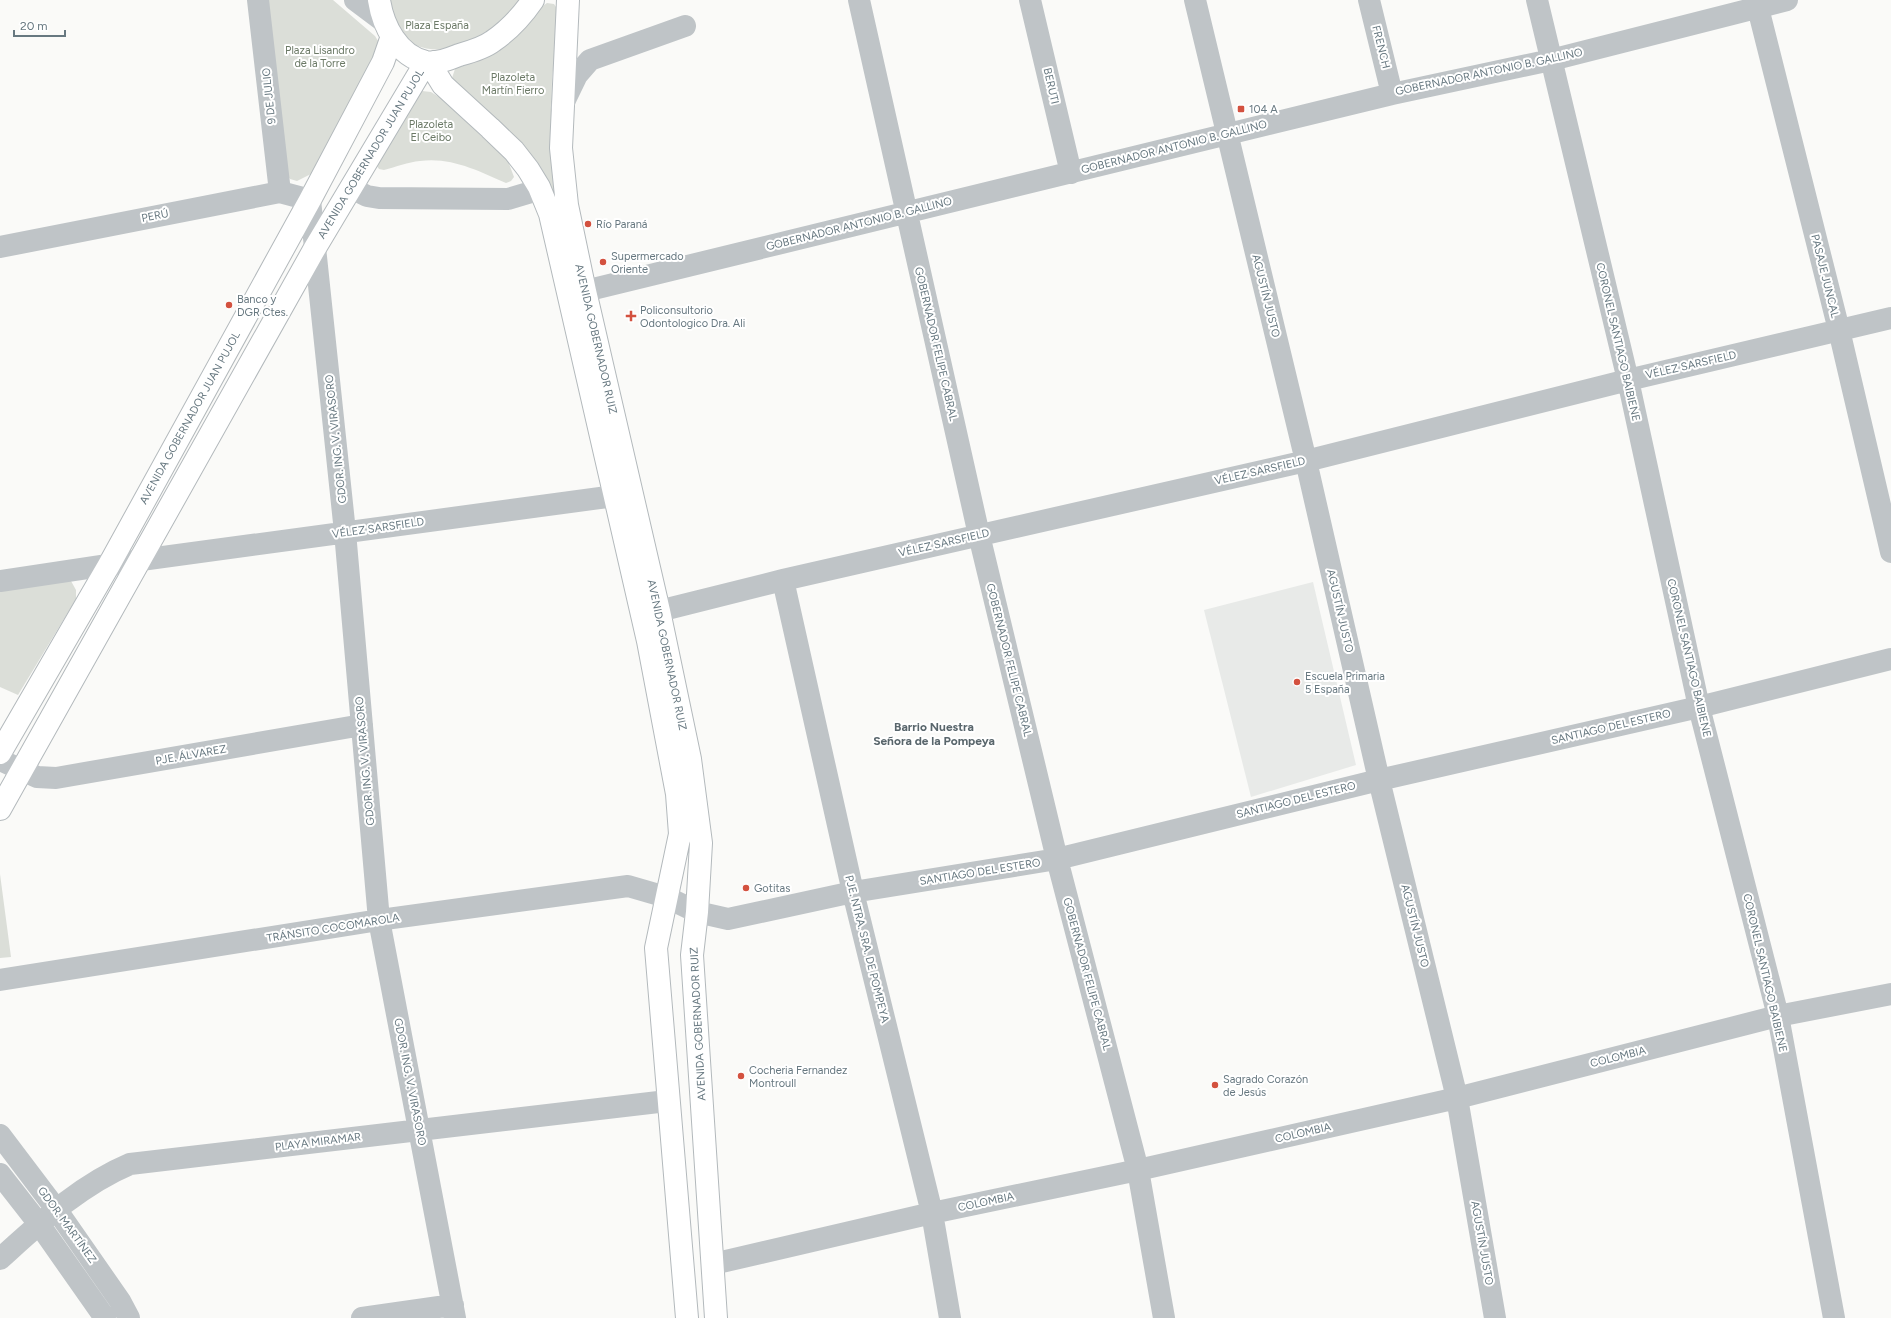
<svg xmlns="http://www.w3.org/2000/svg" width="1891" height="1318" font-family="Figtree,sans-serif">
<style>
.built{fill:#e8eae8}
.green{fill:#dbded8}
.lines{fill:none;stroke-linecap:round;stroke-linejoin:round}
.major-casing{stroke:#b3b9bc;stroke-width:24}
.minor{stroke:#bfc4c7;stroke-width:22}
.major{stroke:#fff;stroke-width:22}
.poi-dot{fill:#d3513f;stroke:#fff;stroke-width:1.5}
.labels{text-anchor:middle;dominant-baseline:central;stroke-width:4;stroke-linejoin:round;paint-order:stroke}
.park-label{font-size:11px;fill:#6b7966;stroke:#fff}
.street-label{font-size:11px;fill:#677880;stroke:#fff}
.poi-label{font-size:11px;fill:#677880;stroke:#fff;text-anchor:start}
.neighbourhood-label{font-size:12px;font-weight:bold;fill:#59666c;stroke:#fff}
</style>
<rect width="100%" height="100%" fill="#fafaf8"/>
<!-- built -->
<path class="built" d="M1313 582 1356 765 1251 797 1204 610Z"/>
<!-- green -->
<path class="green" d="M262 0H333L375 36 380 44V53L316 167 311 174 297 181 290 179 286 174Z
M387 0H524C513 11 501 25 488 34 460 51 419 60 396 29 391 22 389 9 387 0Z
M547 3 554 4 558 10 559 19 552 78 551 129 563 223 549 183 537 162 481 108 454 85 452 78 455 69 461 63Z
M422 91 431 92 442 99 508 161 514 177 511 181 506 183C478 171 452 157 420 161 408 162 396 167 384 170L379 169 376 165 416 97Z
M71 581 76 590V599L18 695 0 687V585Z
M0 874 11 957 0 958Z"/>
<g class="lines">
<!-- major casing -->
<g class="major-casing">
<path id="major" d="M379 0C383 26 398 56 426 62 437 64 449 59 459 55 470 52 484 48 493 41 509 30 522 16 533 0
M568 0 561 148 567 205 585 291 659 611 690 759 701 843 697 912 692 955 716 1318
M434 62 435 72 443 85 490 128 514 151 528 169 539 187 550 214 648 641 677 794 680 834 656 948 687 1318
M0 753 109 565 310 200 383 62 392 36
M0 809 315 248 426 62"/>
</g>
<!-- minor -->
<path class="minor" d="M258 0 280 192
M355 0 383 21
M859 0 979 535 1057 859 1138 1170 1164 1318
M1030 0 1071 173
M1195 0 1306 461 1379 780 1457 1098 1495 1318
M1369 0 1392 94
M1537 0 1628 380 1699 707 1778 1016 1834 1318
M1756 0 1839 330 1891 552
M562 106 577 75 590 60 685 26
M351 188 367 196 379 198 508 199 528 193 539 187
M0 247 280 192 310 200 345 532 379 920 455 1318
M585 291 1392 94 1551 60 1787 0
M783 580 853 892 932 1213 950 1318
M0 581 141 560 615 496
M653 628 659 611 783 580 1306 461 1628 380 1891 318
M0 760 37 777 56 778 362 725
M0 980 379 920 628 886 666 897 697 912 728 919 853 892 1057 859 1379 780 1699 707 1891 659
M0 1135 56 1209 120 1301 129 1318
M0 1174 39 1224 105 1318
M0 1259C40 1223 80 1185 130 1164L667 1101
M713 1264 932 1213 1138 1170 1457 1098 1778 1016 1891 994
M362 1318 453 1305"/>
<!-- major -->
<use href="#major" class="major"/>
</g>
<!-- markers -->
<g class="poi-dot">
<rect x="1237" y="105" width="8" height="8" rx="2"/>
<circle cx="588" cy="224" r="4"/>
<circle cx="603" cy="262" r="4"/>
<circle cx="229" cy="305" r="4"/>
<path d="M629 310h4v4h4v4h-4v4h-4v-4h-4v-4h4z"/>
<circle cx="1297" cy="682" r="4"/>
<circle cx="746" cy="888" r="4"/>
<circle cx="741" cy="1076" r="4"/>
<circle cx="1215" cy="1085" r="4"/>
</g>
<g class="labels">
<!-- park labels -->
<g class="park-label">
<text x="437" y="25">Plaza España</text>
<text x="320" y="50">Plaza Lisandro<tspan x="320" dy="13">de la Torre</tspan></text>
<text x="513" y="77">Plazoleta<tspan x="513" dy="13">Martín Fierro</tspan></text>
<text x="431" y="124">Plazoleta<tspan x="431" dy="13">El Ceibo</tspan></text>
</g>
<!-- street labels -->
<g class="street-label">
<text transform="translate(1381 47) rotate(76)">FRENCH</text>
<text transform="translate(1489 72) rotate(-12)">GOBERNADOR ANTONIO B. GALLINO</text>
<text transform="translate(1051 86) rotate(77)">BERUTI</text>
<text transform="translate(269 96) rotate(-96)">9 DE JULIO</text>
<text transform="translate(1174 147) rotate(-14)">GOBERNADOR ANTONIO B. GALLINO</text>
<text transform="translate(371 154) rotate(-59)">AVENIDA GOBERNADOR JUAN PUJOL</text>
<text transform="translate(155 216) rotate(-11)">PERÚ</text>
<text transform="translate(859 224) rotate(-14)">GOBERNADOR ANTONIO B. GALLINO</text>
<text transform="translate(1825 276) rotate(76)">PASAJE JUNCAL</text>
<text transform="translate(1266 296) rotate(76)">AGUSTÍN JUSTO</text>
<text transform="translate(596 339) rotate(77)">AVENIDA GOBERNADOR RUIZ</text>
<text transform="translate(1618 342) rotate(77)">CORONEL SANTIAGO BAIBIENE</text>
<text transform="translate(936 344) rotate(77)">GOBERNADOR FELIPE CABRAL</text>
<text transform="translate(1691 365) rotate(-13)">VÉLEZ SARSFIELD</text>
<text transform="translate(190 418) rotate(-61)">AVENIDA GOBERNADOR JUAN PUJOL</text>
<text transform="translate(336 439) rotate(-96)">GDOR. ING. V. VIRASORO</text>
<text transform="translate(1260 471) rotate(-13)">VÉLEZ SARSFIELD</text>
<text transform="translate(378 528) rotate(-8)">VÉLEZ SARSFIELD</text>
<text transform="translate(944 543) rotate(-13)">VÉLEZ SARSFIELD</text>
<text transform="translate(1340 611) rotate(77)">AGUSTÍN JUSTO</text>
<text transform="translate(667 655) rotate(78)">AVENIDA GOBERNADOR RUIZ</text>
<text transform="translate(1689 658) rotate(77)">CORONEL SANTIAGO BAIBIENE</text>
<text transform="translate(1009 660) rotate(76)">GOBERNADOR FELIPE CABRAL</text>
<text transform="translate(1611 727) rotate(-13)">SANTIAGO DEL ESTERO</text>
<text transform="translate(191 755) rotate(-10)">PJE. ÁLVAREZ</text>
<text transform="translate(365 761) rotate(-95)">GDOR. ING. V. VIRASORO</text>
<text transform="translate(1296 800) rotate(-14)">SANTIAGO DEL ESTERO</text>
<text transform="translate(980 872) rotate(-9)">SANTIAGO DEL ESTERO</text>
<text transform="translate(1415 926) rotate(76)">AGUSTÍN JUSTO</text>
<text transform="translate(333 928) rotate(-9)">TRÁNSITO COCOMAROLA</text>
<text transform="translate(867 949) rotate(76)">PJE. NTRA. SRA. DE POMPEYA</text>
<text transform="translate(1765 973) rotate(77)">CORONEL SANTIAGO BAIBIENE</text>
<text transform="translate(1087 974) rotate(75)">GOBERNADOR FELIPE CABRAL</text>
<text transform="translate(698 1024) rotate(-93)">AVENIDA GOBERNADOR RUIZ</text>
<text transform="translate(1618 1057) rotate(-14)">COLOMBIA</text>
<text transform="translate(410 1082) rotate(79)">GDOR. ING. V. VIRASORO</text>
<text transform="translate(1303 1133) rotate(-13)">COLOMBIA</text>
<text transform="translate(318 1142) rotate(-7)">PLAYA MIRAMAR</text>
<text transform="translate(986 1202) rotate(-12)">COLOMBIA</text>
<text transform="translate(67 1225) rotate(54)">GDOR. MARTÍNEZ</text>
<text transform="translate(1482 1243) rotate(80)">AGUSTÍN JUSTO</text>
</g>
<!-- poi labels -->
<g class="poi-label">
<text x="1249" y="109">104 A</text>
<text x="596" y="224">Río Paraná</text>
<text x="611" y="256">Supermercado<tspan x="611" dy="13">Oriente</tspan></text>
<text x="237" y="299">Banco y<tspan x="237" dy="13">DGR Ctes.</tspan></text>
<text x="640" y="310">Policonsultorio<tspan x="640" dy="13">Odontologico Dra. Ali</tspan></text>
<text x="1305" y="676">Escuela Primaria<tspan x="1305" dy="13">5 España</tspan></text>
<text x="754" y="888">Gotitas</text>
<text x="749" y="1070">Cocheria Fernandez<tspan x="749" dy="13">Montroull</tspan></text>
<text x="1223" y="1079">Sagrado Corazón<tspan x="1223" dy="13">de Jesús</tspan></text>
</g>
<!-- neighbourhood labels -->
<g class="neighbourhood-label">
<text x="934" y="727">Barrio Nuestra<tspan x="934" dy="14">Señora de la Pompeya</tspan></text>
</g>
</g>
<!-- scale -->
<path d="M14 30v6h51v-6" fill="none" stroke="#677880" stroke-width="2"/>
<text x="20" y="30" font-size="12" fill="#677880" stroke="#ffffff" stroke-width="3" paint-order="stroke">20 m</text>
</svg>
